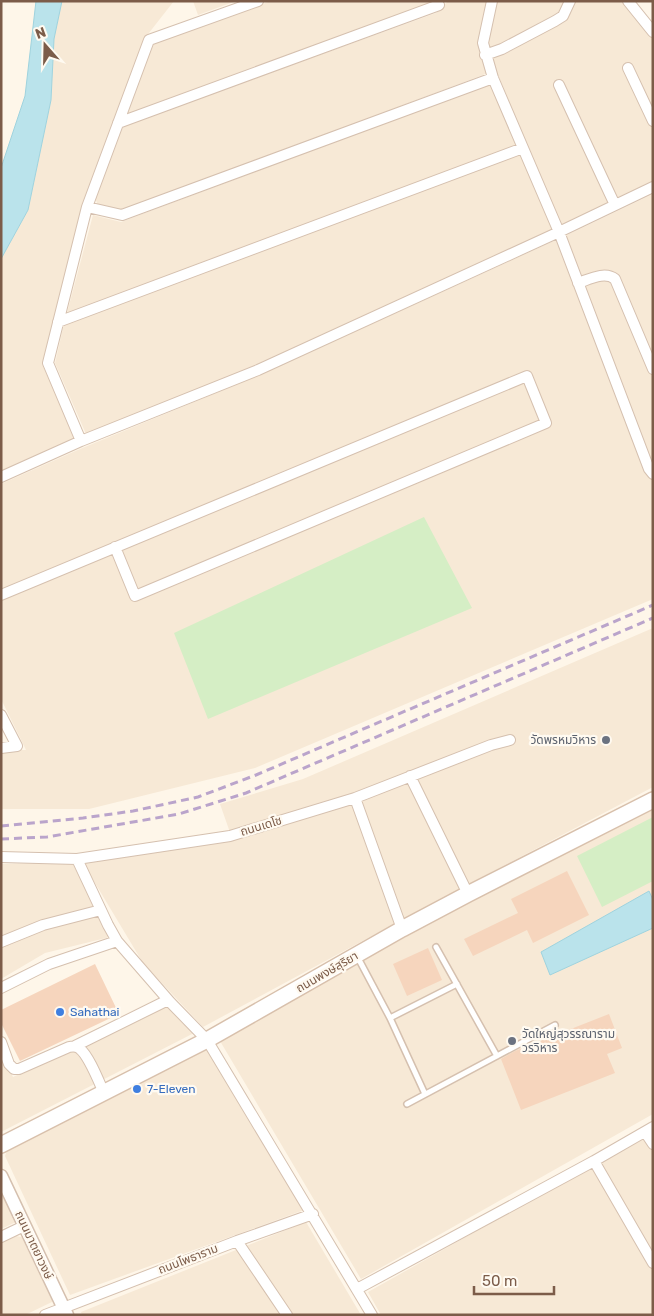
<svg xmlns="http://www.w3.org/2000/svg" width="654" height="1316" font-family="Rubik,'Noto Sans Thai',sans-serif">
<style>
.residential{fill:#f7e9d6}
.green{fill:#d5eec5}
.water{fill:#bae3eb;stroke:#9fd3de}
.building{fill:#f6d5bd}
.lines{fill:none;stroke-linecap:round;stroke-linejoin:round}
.service-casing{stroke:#d5c0af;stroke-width:8}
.minor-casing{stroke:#d5c0af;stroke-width:12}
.tertiary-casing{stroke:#d5c0af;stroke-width:15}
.secondary-casing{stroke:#d8c0ac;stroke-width:18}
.service{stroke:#fff;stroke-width:5}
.minor{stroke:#fff;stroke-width:10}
.tertiary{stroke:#fff;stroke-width:12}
.secondary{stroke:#fff;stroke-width:15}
.rail{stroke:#baa4cb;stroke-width:3;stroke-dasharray:8 5;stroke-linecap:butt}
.worship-dot{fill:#6b7280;stroke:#fffaf1;stroke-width:2}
.shop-dot{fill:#3f7fe0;stroke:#fffaf1;stroke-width:2}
.labels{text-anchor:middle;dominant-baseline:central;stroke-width:4.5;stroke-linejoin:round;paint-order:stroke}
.worship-label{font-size:12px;fill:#5b616d;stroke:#fffaf1;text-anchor:end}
.street-label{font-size:12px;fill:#7c5c49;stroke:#fffaf1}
.shop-label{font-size:12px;fill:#366cbe;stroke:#fffaf1;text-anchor:start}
</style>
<rect width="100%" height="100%" fill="#fef6e9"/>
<!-- residential -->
<path class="residential" d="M62 1H174L145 38 82 206 42 364 76 439 1 471V259L28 210 51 100 54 39Z
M193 1H236L198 15Z
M271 1H437L124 115 151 45 167 37Z
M448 1H621L653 37V183L561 227 496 70 123 211 98 205 94 196 121 127 436 13Z
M490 84 516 145 67 313 93 215 121 222Z
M521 153 555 230 256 365 86 434 55 363 64 324Z
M653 194V599L255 768 89 809H1V750H26L1 699V484L80 449 257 376 567 235Z
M653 628V787L431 904 203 1027 143 963 83 863 233 841 220 804 303 779Z
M653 807V1114L361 1279 220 1041 441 917Z
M72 862 110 937 45 953 1 979V864Z
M167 1005 194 1033 1 1132V1051L13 1077Z
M206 1049 304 1210 70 1295 5 1156 8 1148Z
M653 1132V1315H381L368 1292Z
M1 1186 18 1221 1 1229Z
M306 1222 361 1315H82L81 1312Z
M16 1236 26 1238 54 1296 52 1302 25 1315H1V1243Z"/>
<!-- green -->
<path class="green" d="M424 517 472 608 208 719 174 633Z
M653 817V881L602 907 577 856Z"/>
<!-- water -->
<path class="water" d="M36 1H62L54 39 51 100 28 210 1 259V168L25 96Z
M649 891 653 900V928L550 975 541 952Z"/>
<!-- building -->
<path class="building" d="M567 871 589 915 533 943 527 930 473 956 464 939 518 913 511 899Z
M428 948 442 980 407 996 393 964Z
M95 964 119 1014 20 1061 1 1023V1010Z
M609 1014 622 1048 607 1054 615 1073 521 1110 501 1059 515 1051Z"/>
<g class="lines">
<!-- service casing -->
<g class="service-casing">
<path id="service" d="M436 947 497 1056
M357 956 390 1018 425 1094
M390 1018 457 984
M407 1104 555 1025"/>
</g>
<!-- minor casing -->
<g class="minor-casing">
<path id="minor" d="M492 1 483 43 493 78 559 232 649 469 653 474
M628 1 653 32
M485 55 502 49 555 21 563 16 570 1
M628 68 653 121
M559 85 615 205
M118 123 439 5
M87 207 122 215 493 78
M578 283C590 279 605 271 615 279L653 369
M58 322 523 148
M81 441 48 363 87 207 149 40 258 1
M1 477 81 441 258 370 559 232 653 187
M1 595 527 376 546 423 135 596 115 547
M1 715 17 746 1 748
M410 776 468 894
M355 798 402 929
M1 857 77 859 230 836 355 798 491 745 510 740
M77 859 108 925 117 941 170 1002 207 1040 372 1315
M1 942 43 925 101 910
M1 988 49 964 117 941
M1 1042 9 1064 14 1069H19L69 1047C73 1046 77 1046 80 1049 89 1056 99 1082 104 1093
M75 1046 168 1000
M645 1132 653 1144
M594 1161 653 1263
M1 1237 24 1226
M237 1241 287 1315
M357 1289 594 1161 653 1127
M45 1315 237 1241 313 1214"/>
</g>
<!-- tertiary casing -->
<g class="tertiary-casing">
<path id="tertiary" d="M1 1176 67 1315"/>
</g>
<!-- secondary casing -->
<g class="secondary-casing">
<path id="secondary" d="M1 1145 207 1040 402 929 468 894 653 800"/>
</g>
<!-- service -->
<use href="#service" class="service"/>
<!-- minor -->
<use href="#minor" class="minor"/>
<!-- tertiary -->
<use href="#tertiary" class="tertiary"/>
<!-- secondary -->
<use href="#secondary" class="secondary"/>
<!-- rail -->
<path class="rail" d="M1 826 83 818 133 811 198 797 256 775 653 605
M1 839 47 837 179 814 246 793 653 618"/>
</g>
<!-- markers -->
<g class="worship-dot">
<circle cx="606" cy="740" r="5"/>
<circle cx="512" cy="1041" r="5"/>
</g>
<g class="shop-dot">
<circle cx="60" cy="1012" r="5"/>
<circle cx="137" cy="1089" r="5"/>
</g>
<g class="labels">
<!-- worship labels -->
<g class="worship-label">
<text x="596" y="740">วัดพรหมวิหาร</text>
<text x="522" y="1034" text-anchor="start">วัดใหญ่สุวรรณาราม<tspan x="522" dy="14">วรวิหาร</tspan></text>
</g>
<!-- street labels -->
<g class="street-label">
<text transform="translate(261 826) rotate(-17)">ถนนเดโช</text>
<text transform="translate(327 972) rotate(-30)">ถนนพงษ์สุริยา</text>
<text transform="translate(34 1245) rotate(65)">ถนนมาตยาวงษ์</text>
<text transform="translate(188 1259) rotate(-21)">ถนนโพธาราม</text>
</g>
<!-- shop labels -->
<g class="shop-label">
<text x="70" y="1012">Sahathai</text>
<text x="147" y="1089">7-Eleven</text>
</g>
</g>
<!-- border -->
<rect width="654" height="1316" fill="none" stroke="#7c5c49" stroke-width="5"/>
<!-- north arrow -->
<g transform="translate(45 45) rotate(340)" stroke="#fffaf1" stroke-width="4" paint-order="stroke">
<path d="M0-4L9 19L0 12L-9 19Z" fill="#7c5c49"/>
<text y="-8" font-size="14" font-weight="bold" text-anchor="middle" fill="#7c5c49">N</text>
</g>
<!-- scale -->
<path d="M474 1286v8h80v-8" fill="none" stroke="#7c5c49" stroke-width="2.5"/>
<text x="482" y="1286" font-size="15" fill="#7c5c49" stroke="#fffaf1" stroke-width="4" paint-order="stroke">50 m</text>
</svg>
